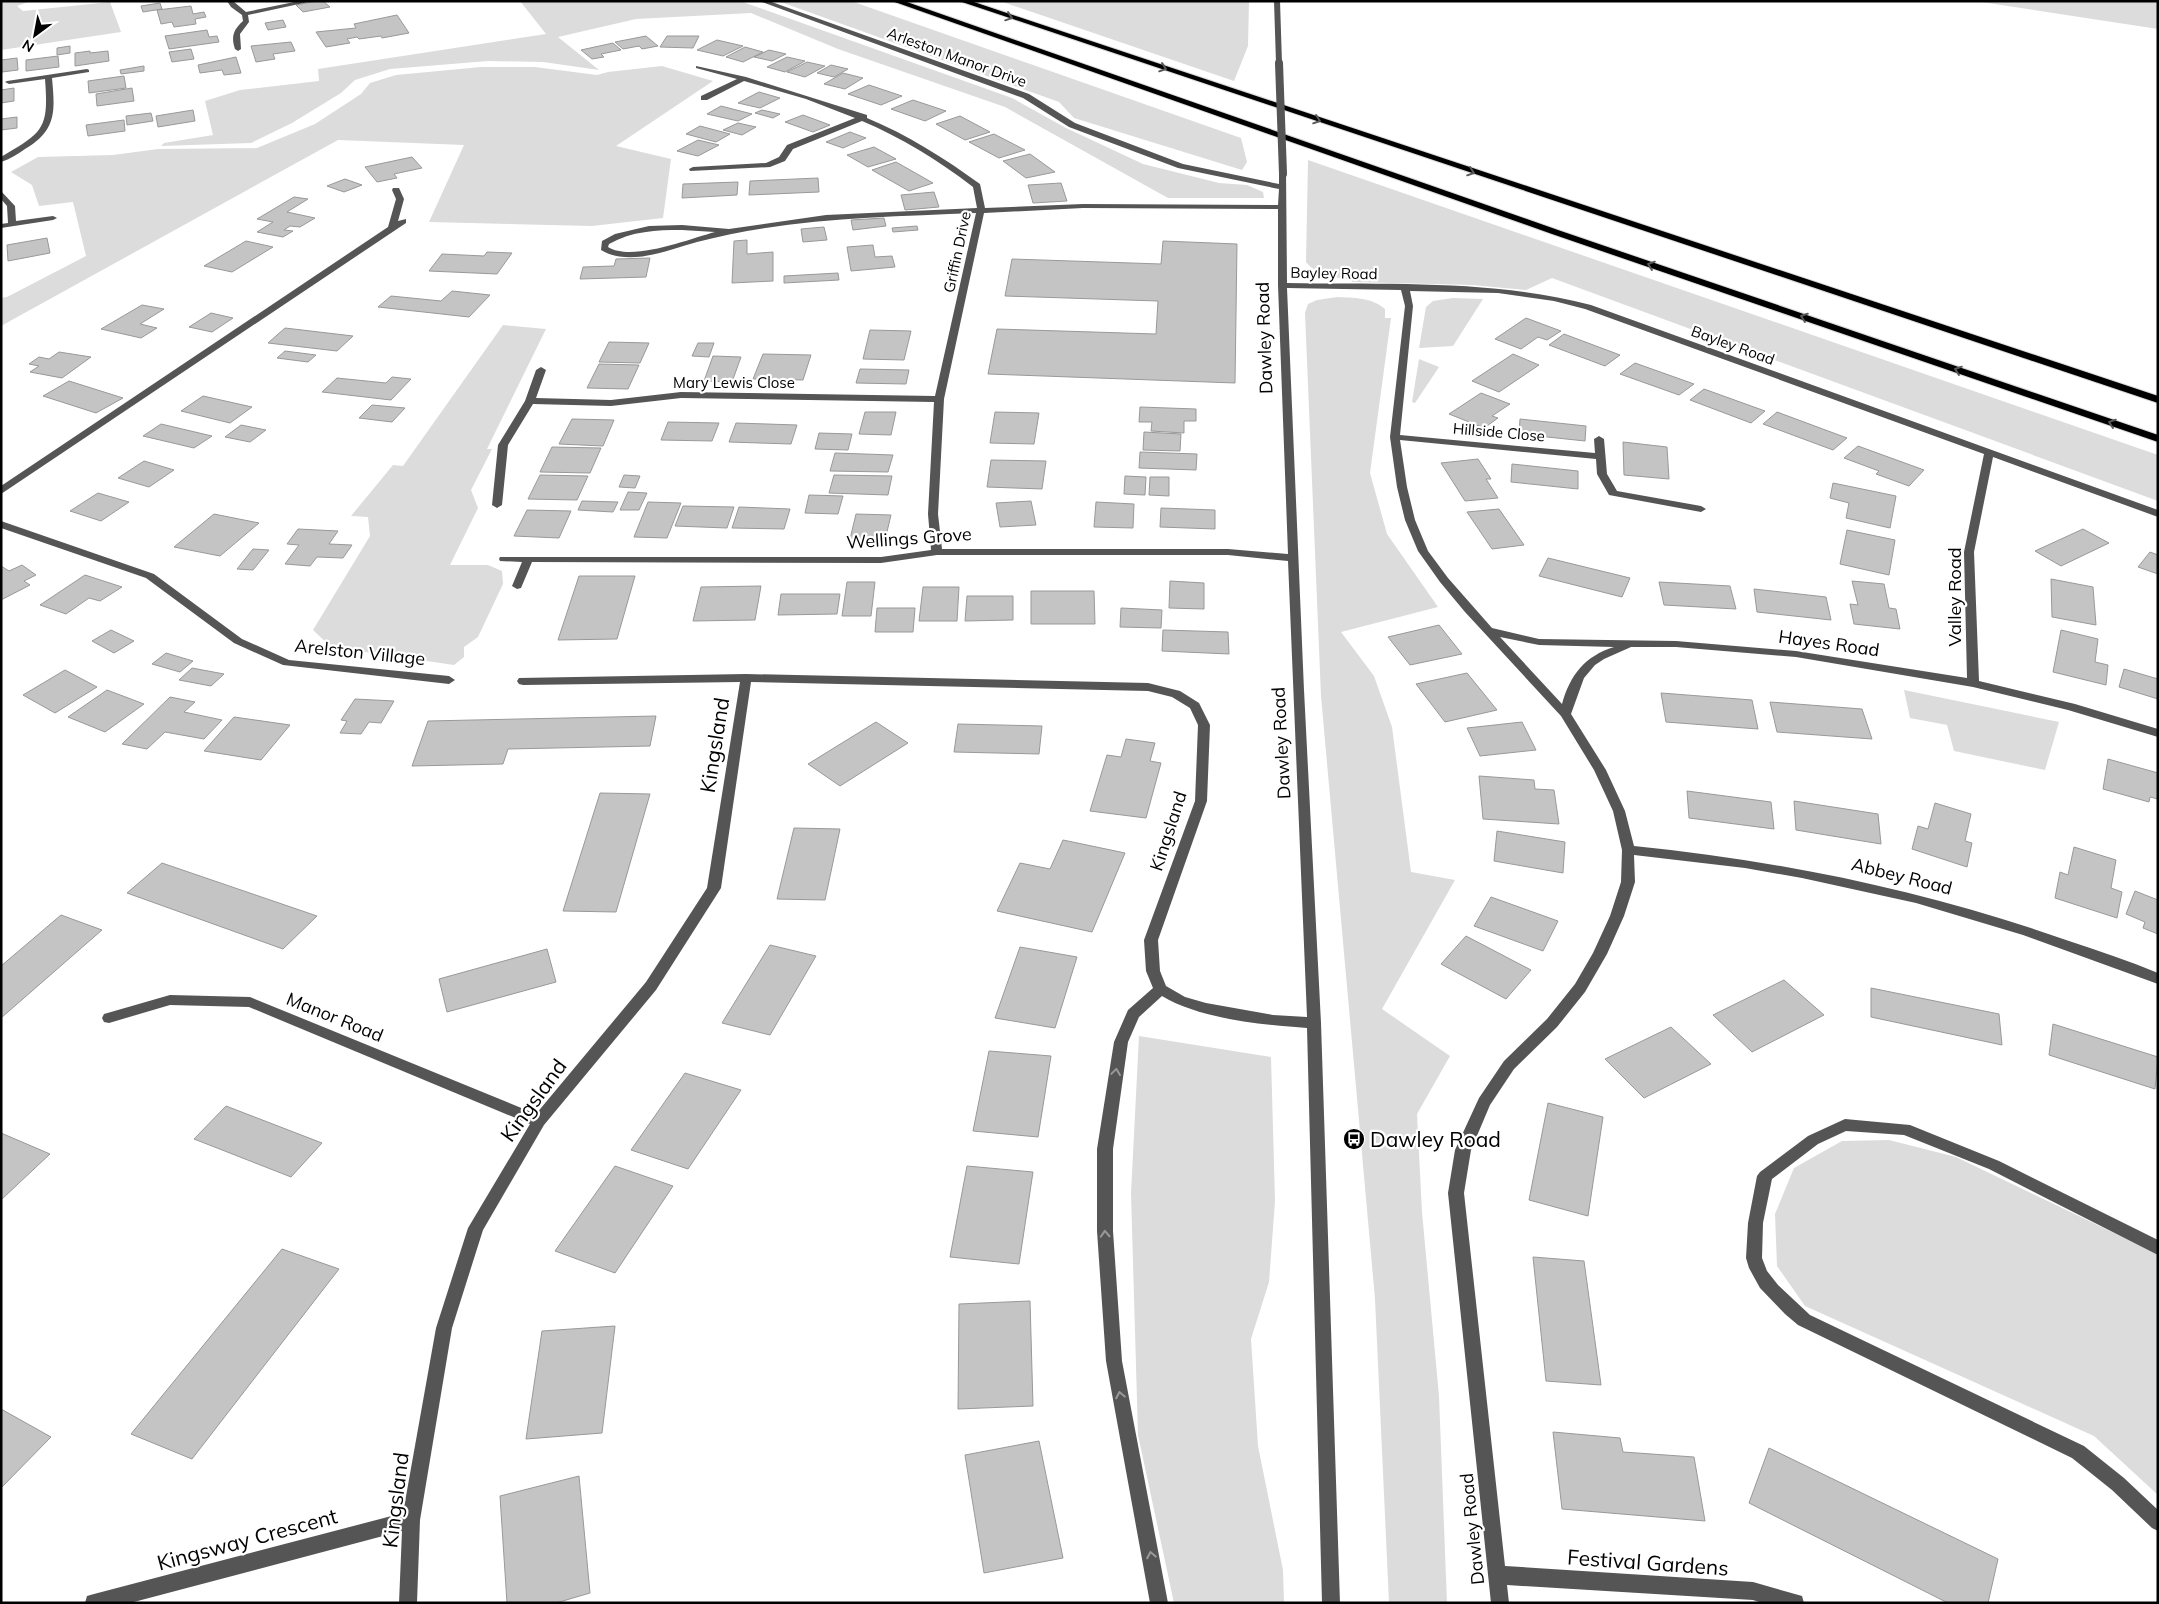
<svg xmlns="http://www.w3.org/2000/svg" width="2159" height="1604" font-family="Mulish,sans-serif">
<style>
.green{fill:#dcdcdc}
.building{fill:#c4c4c4;stroke:#999}
.lines{fill:none;stroke-linecap:round;stroke-linejoin:round}
.highway-casing{stroke:#dbdbdb;stroke-width:2}
.minor{fill:#555;fill-rule:evenodd}
.highway{fill:#000;fill-rule:evenodd}
.minor-bridge{stroke:#555;stroke-width:8}
.oneway{stroke:#595959}
.oneway2{stroke:#999}
.labels{text-anchor:middle;dominant-baseline:central;stroke-width:4.5;stroke-linejoin:round;paint-order:stroke}
.far-street-label{font-size:15px;fill:#000;stroke:#fff}
.street-label{font-size:18px;fill:#000;stroke:#fff}
.near-street-label{font-size:21px;fill:#000;stroke:#fff}
.near-poi-label{font-size:21px;fill:#000;stroke:#fff;text-anchor:start}
</style>
<rect width="100%" height="100%" fill="#fff"/>
<!-- green -->
<path class="green" d="M7 1H31L17 6 23 11 110 2 121 32 1 50V3Z
M520 1H740L1012 98 1066 128 1143 164 1219 183 1247 185 1263 192 1264 198H1168L1005 107 838 49 751 13 636 19 558 37 599 70 543 62 488 61 390 69 355 80 341 93 292 123 251 143 161 146 164 143 213 135 205 101 240 90 319 81 318 69 546 34Z
M778 1H851L1241 138 1247 162 1242 170 1074 118 1059 102Z
M1000 1H1249L1248 46 1234 81Z
M1975 1H2158V29Z
M662 66 713 81 616 146 671 159 663 218 592 226 429 222 464 145 338 140 1 326V298L7 297 86 256 73 202 39 206 32 185 11 172 38 157 113 155 158 149 257 148 315 124 361 94 370 83 396 75 481 67H535L597 75 608 72Z
M1308 160 2158 455V501L1552 278 1526 290 1472 285 1352 282 1351 279C1334 278 1316 275 1306 262Z
M1337 297C1354 298 1371 297 1385 309V318H1391L1370 473 1387 534 1438 607 1341 632 1374 676 1392 727 1411 872 1455 880 1382 1009 1450 1056 1417 1114 1422 1212 1439 1396 1447 1603H1389L1375 1299 1321 696 1305 313 1308 304 1317 300Z
M1453 298 1483 299 1453 346 1419 348 1426 307 1433 301Z
M503 325 546 329 487 449H492L471 490 478 508 450 565H488L502 571 503 584 478 637 464 647V657L454 665 331 647 313 630 370 536 368 517 351 516 393 465 403 466Z
M1419 359 1439 367 1415 403 1412 402Z
M1904 690 2059 722 2045 770 1954 751 1947 725 1910 718Z
M1139 1036 1271 1057 1275 1201 1269 1282 1251 1339 1258 1446 1283 1570 1284 1603H1174L1138 1435 1131 1193Z
M1889 1140 1956 1157 2158 1254V1495L2094 1436 1805 1306 1777 1266 1775 1214 1794 1168 1842 1141Z"/>
<!-- building -->
<path class="building" d="M317 1H323L330 7 303 12 296 5Z
M160 3 162 9 143 12 141 6Z
M191 6 193 14 204 12 206 17 195 19 196 24 174 27 172 22 161 24 157 10Z
M397 15 409 33 382 38 381 36 359 39 357 37 347 39 350 43 326 47 316 32 356 28 354 24Z
M283 20 286 27 268 30 265 23Z
M207 30 209 37 217 36 219 42 169 49 165 36Z
M646 36 658 46 642 49 639 46 623 49 615 42Z
M667 36H699L693 48 660 47Z
M717 40 743 46 723 56 697 50Z
M291 42 295 51 273 54 275 59 256 62 251 46Z
M613 43 621 50 601 54 604 57 592 59 581 50Z
M70 46V53L57 55V48Z
M745 47 763 52 743 62 726 57Z
M191 49 194 59 172 62 169 52Z
M769 50 786 54 772 61 754 57Z
M90 51V53L108 51 109 61 75 66V53Z
M58 56 59 67 26 71V60Z
M236 57 241 73 224 75 222 70 200 73 198 65Z
M787 57 805 61 785 72 767 67Z
M17 58 18 70 2 72 1 60Z
M807 62 825 66 805 77 787 72Z
M831 65 848 69 834 77 817 73Z
M144 66V71L121 74 120 70Z
M843 73 863 78 845 89 824 84Z
M124 76 126 88 89 93 88 81Z
M869 85 902 96 881 105 848 94Z
M14 88V101L1 103V90Z
M132 88 134 101 97 106 96 94Z
M759 92 780 98 760 108 738 103Z
M913 100 946 111 925 121 891 109Z
M721 106 752 114 738 121 707 114Z
M193 110 195 121 158 127 156 116Z
M762 110 780 114 773 118 755 113Z
M151 113 153 121 127 125 126 116Z
M803 115 830 125 813 132 785 122Z
M960 116 990 132 965 140 936 124Z
M17 117V128L1 130V119Z
M124 120 125 131 88 136 86 125Z
M738 123 756 127 742 135 723 130Z
M700 126 730 134 716 142 686 134Z
M850 132 866 138 843 148 826 142Z
M994 134 1025 150 999 158 969 142Z
M698 140 719 145 698 156 677 151Z
M874 147 896 159 868 167 847 155Z
M1030 154 1055 172 1026 178 1003 161Z
M412 157 422 168 394 174 397 178 377 182 365 167Z
M896 162 933 183 909 191 872 170Z
M818 178 819 192 749 195 750 181Z
M345 179 362 185 344 192 327 186Z
M738 182 737 195 682 198 683 184Z
M1061 183 1067 201 1033 203 1028 185Z
M934 192 939 207 905 210 901 195Z
M294 197 308 199 287 212 315 218 300 227 290 226 284 230 293 231 283 237 257 232 273 222 257 219Z
M884 218 886 226 853 230 851 220Z
M917 226 918 230 893 232 892 228Z
M824 227 827 240 803 242 801 229Z
M47 238 50 253 8 261 7 245Z
M747 240V254L773 252V281L732 283 734 241Z
M246 241 273 247 232 272 204 266Z
M1163 241 1237 244 1235 383 988 374 997 329 1156 334 1158 301 1005 296 1012 259 1161 264Z
M873 245 875 257 892 256 895 267 851 271 847 247Z
M487 252 512 253 497 274 429 271 442 254 484 256Z
M650 258 646 277 580 279 583 267 614 266 616 259Z
M838 273 839 280 784 283V276Z
M452 291 490 295 469 317 378 307 391 296 441 301Z
M142 305 164 309 140 324 157 328 141 338 101 329Z
M211 313 233 318 212 332 189 327Z
M1526 318 1561 331 1547 340 1538 337 1521 349 1495 339Z
M285 328 353 336 337 351 268 343Z
M870 330 911 331 904 360 863 359Z
M1564 334 1620 355 1605 366 1549 345Z
M609 342 649 343 640 363 599 362Z
M698 343H714L709 357 692 356Z
M285 351 316 355 308 362 277 358Z
M59 352 91 357 62 378 30 372 39 366 29 364 39 357 49 359Z
M763 354 811 355 803 380 753 379Z
M1513 354 1539 365 1499 392 1472 381Z
M713 356 741 357 732 382 704 381Z
M1635 363 1694 384 1679 395 1620 374Z
M599 364 639 365 628 389 587 388Z
M860 369 909 370 906 384 856 383Z
M392 377 411 379 391 400 322 392 337 378 386 383Z
M69 381 123 398 96 413 43 396Z
M1704 389 1765 411 1751 423 1690 400Z
M1481 393 1510 404 1492 416 1498 418 1484 428 1449 414Z
M203 396 252 407 230 423 181 411Z
M372 405 405 408 392 422 359 418Z
M1140 407 1196 409V421H1184V433L1151 431 1152 422H1139Z
M865 412H896L891 435 859 434Z
M995 412 1039 413 1034 444 990 443Z
M1777 412 1847 438 1833 450 1763 424Z
M572 419 614 420 603 446 559 444Z
M1520 419 1586 426 1585 441 1519 434Z
M668 422 719 423 712 441 661 440Z
M736 423 797 425 791 444 729 442Z
M161 424 212 436 194 448 143 436Z
M241 425 266 430 250 442 225 437Z
M1144 432 1181 434 1180 451 1143 450Z
M819 433 852 434 848 450 815 449Z
M1623 442 1667 447 1669 479 1624 475Z
M1858 446 1924 470 1909 486 1876 474 1879 471 1844 458Z
M552 447 601 448 590 473 540 472Z
M1140 452 1197 454 1196 470 1139 468Z
M835 453 893 455 888 472 830 471Z
M1478 459 1491 479H1486L1498 498 1465 501 1441 463Z
M991 460 1046 461 1042 489 987 487Z
M144 461 174 470 149 487 118 478Z
M1512 464 1578 471V489L1511 482Z
M540 475 588 476 577 500 528 499Z
M624 475 640 476 635 488 619 487Z
M834 475 892 476 888 495 829 493Z
M1125 476 1146 477 1145 495 1124 494Z
M1150 477H1169V496L1149 495Z
M1833 483 1896 496 1890 528 1846 518 1849 503 1830 498Z
M628 492 647 493 639 510H620Z
M98 493 129 502 101 521 70 511Z
M809 495 843 496 838 514 805 513Z
M582 501 618 502 613 512 578 510Z
M1031 501 1036 525 1000 527 996 503Z
M648 502 681 503 667 538 634 537Z
M1096 502 1134 504 1133 528 1094 527Z
M683 506 734 507 727 528 675 526Z
M739 507 790 509 784 529 732 528Z
M1161 508 1215 510V529L1160 527Z
M1499 509 1524 545 1492 549 1467 512Z
M527 510 571 511 559 538 514 536Z
M214 514 259 523 220 556 174 547Z
M856 514 891 515 885 540 850 539Z
M298 529 338 531 329 544 352 545 343 558 317 557 310 566 285 564 299 545 287 544Z
M2083 529 2109 543 2061 566 2035 551Z
M1847 530 1895 540 1889 575 1840 564Z
M253 549 269 550 253 570 237 569Z
M2150 552 2158 555V574L2138 567Z
M1548 558 1630 578 1622 597 1539 576Z
M22 565 36 575 24 581 30 585 1 600V566L9 571Z
M85 575 122 587 100 601 89 598 66 614 40 605Z
M579 576H635L617 639 558 640Z
M2051 579 2093 587 2096 625 2052 617Z
M1170 581 1204 583V609L1169 608Z
M1852 581 1884 584 1889 608 1896 609 1900 629 1854 624 1850 604 1858 605Z
M847 582H875L871 616H842Z
M1659 582 1730 586 1736 609 1664 605Z
M761 586 755 620 693 621 701 587Z
M923 587H959L957 621H919Z
M1754 589 1826 597 1831 620 1757 612Z
M1031 591H1094L1095 624H1031Z
M781 594H840L837 614 778 615Z
M967 596H1013V620L965 621Z
M877 608H915L913 632H875Z
M1121 608 1162 610 1161 628 1120 627Z
M1439 625 1462 654 1410 665 1388 637Z
M111 630 134 641 114 653 92 641Z
M1163 630 1228 632 1229 654 1162 651Z
M2061 630 2098 639 2095 662 2108 665 2106 685 2053 672Z
M166 653 193 661 180 672 152 664Z
M192 668 224 674 211 686 179 680Z
M2124 669 2158 679V699L2119 687Z
M65 670 97 687 55 713 23 695Z
M1467 673 1497 710 1445 722 1416 684Z
M107 690 144 704 105 732 68 717Z
M1661 693 1752 700 1758 729 1666 722Z
M170 697 195 702 184 712 222 720 204 739 165 732 147 749 122 744Z
M355 699 394 701 381 723 369 722 361 734 340 733 347 721 341 720Z
M1770 702 1862 709 1872 739 1777 732Z
M656 716 650 746 508 749 503 764 412 766 428 721Z
M234 717 290 725 261 760 204 751Z
M876 722 908 743 840 786 808 764Z
M1522 722 1536 750 1480 756 1467 728Z
M958 724 1042 726 1039 754 954 752Z
M1126 739 1155 743 1150 761 1161 763 1146 818 1090 811 1107 755 1121 757Z
M2108 759 2158 773V799L2150 797 2149 802 2103 789Z
M1479 776 1534 780 1535 789 1554 790 1559 824 1483 819Z
M1687 791 1771 802 1774 829 1689 818Z
M600 793 650 794 616 912 563 911Z
M1794 801 1878 814 1881 844 1796 830Z
M1935 803 1971 814 1965 841 1972 843 1967 867 1912 849 1918 826 1928 829Z
M794 828 840 829 825 900 777 899Z
M1497 831 1565 842 1563 873 1494 861Z
M1063 840 1125 853 1092 932 997 911 1020 863 1050 869Z
M2074 847 2116 860 2111 888 2122 892 2117 918 2055 898 2060 872 2068 875Z
M162 863 317 916 283 949 127 893Z
M2135 891 2158 900V934L2143 928 2145 922 2126 914Z
M1491 897 1558 921 1543 951 1474 926Z
M61 915 102 930 1 1018V966Z
M1466 936 1531 970 1506 999 1441 964Z
M770 945 816 956 770 1035 722 1023Z
M1020 947 1077 957 1055 1028 995 1018Z
M547 949 556 982 447 1012 439 979Z
M1784 980 1824 1015 1752 1052 1713 1015Z
M1871 988 1999 1014 2002 1045 1871 1017Z
M2053 1024 2158 1057 2155 1089 2049 1055Z
M1671 1027 1711 1064 1644 1098 1605 1059Z
M989 1051 1051 1056 1038 1137 973 1131Z
M685 1073 741 1090 688 1169 631 1150Z
M1548 1103 1603 1117 1588 1216 1529 1200Z
M226 1106 322 1143 291 1177 194 1139Z
M1 1133 50 1154 2 1199H1Z
M615 1166 673 1186 615 1273 555 1251Z
M967 1166 1033 1172 1019 1264 950 1257Z
M282 1249 339 1269 192 1459 131 1434Z
M1533 1257 1584 1261 1601 1385 1546 1381Z
M1030 1301 1033 1406 958 1409 959 1304Z
M615 1326 602 1433 526 1439 542 1331Z
M1 1409 51 1437 1 1488Z
M1553 1432 1620 1438 1623 1452 1694 1457 1705 1521 1562 1509Z
M1039 1441 1063 1558 984 1573 965 1455Z
M1769 1448 1998 1559 1988 1603H1948L1749 1503Z
M579 1476 590 1593 556 1603H507L500 1496Z"/>
<g class="lines">
<!-- highway casing -->
<g class="highway-casing">
<path id="highway" d="M892 1H904L1558 230 2158 435V442L1552 234Z
M959 1H971L2158 396V403Z"/>
</g>
<!-- minor -->
<path class="minor" d="M227 1H233L246 12 299 1H313L248 15 249 22 240 34 241 49 238 51 235 49C231 37 233 30 243 21L242 15 231 7Z
M759 1H769L1029 94 1075 123 1183 164 1279 184V174L1286 172 1287 283C1388 285 1492 279 1591 305L2158 510V517L1993 457 1974 552 1979 681 2075 704 2158 729V737L2068 710 1973 687 1796 657 1676 647H1631L1604 659 1595 665 1584 678 1571 714 1606 770 1625 811 1634 846C1783 861 1927 891 2069 941 2099 951 2129 961 2158 973V984L2023 935 1916 903 1802 878 1745 868 1634 855 1635 882 1624 916 1607 954 1585 992 1557 1027 1514 1069 1490 1105 1471 1150 1464 1193 1505 1566 1753 1582 1802 1596 1804 1603H1762L1753 1600 1507 1585 1509 1603H1491L1448 1193 1455 1150 1479 1098 1504 1061 1547 1019 1575 984 1593 953 1610 916 1621 882 1622 850 1613 811 1594 770 1561 716 1465 612 1440 582 1418 551 1405 520 1397 487 1390 437 1405 306 1401 290 1287 288 1304 690 1321 1023 1340 1603H1322L1307 1028C1263 1025 1200 1019 1162 996L1139 1017 1128 1042 1113 1149V1231L1122 1361 1168 1603H1150L1106 1361 1097 1231V1149L1114 1042 1128 1010 1153 988 1146 971 1144 940 1195 801 1198 725 1190 708 1172 697 1148 691 751 682 721 888 656 990 544 1125 483 1230 452 1328 420 1520 417 1603H399L402 1531 130 1603H85L87 1596 94 1594 403 1513 436 1328 468 1228 530 1124 249 1007 170 1005 109 1023 104 1022 102 1018 104 1014 170 995 250 997 536 1114 646 982 707 888 740 682 523 685 519 684 517 681 519 678 746 674 1148 683 1180 691 1199 703 1210 725 1207 801 1158 940 1160 971 1166 986 1185 997 1206 1003 1273 1015 1307 1017 1288 561 1228 555H937L881 563 532 562 521 588 517 589 512 586 522 562 500 561 499 559 500 557H881L931 550 928 514 934 402 681 398 611 406 533 404 508 445 502 505 497 508 492 505 498 445 525 401 536 370 541 367 546 370 536 398 611 400 681 392 935 396 976 213C882 217 788 218 697 242 668 250 629 267 601 250L602 241 615 234 649 226 682 225 729 229 826 215 977 208 973 187C938 160 902 138 862 121L793 149 785 161 770 167 690 171 689 169 693 167 766 163 779 157 787 145 855 118 806 99 744 81 707 100H701V96L737 79 696 68V66L746 77 867 115V118C908 135 944 158 980 184L985 208 1083 204 1278 205 1279 189 1178 168 1069 127 1023 98ZM1083 208 1278 209V285L1288 554 1228 549H942L938 514 944 399 984 213ZM682 230 715 232C689 239 632 262 608 247L609 244C632 231 656 230 682 230ZM1410 291 1498 293 1554 301 1585 309 1984 454 1964 552 1967 678 1796 651 1676 641 1539 639 1492 628 1448 578 1428 551 1415 520 1407 487 1400 440 1596 459 1597 474 1609 495 1701 512 1706 509 1701 506 1617 491 1607 474 1604 439 1599 436 1594 439 1595 453 1400 435 1413 306ZM1500 637 1539 645 1614 647C1585 656 1570 675 1562 704Z
M1274 1H1280L1282 63 1279 65 1276 63Z
M87 69 89 70V72L52 78C55 111 57 130 25 149 18 154 10 159 1 162V157C43 132 49 130 45 79L9 84 5 82 7 81Z
M393 188H399L404 199 398 221 406 219V223L1 494V486L388 227 396 199 392 190Z
M1 191 15 206 16 221 53 216 57 218 53 220 1 228V224L8 223 7 206 1 199Z
M1 521 154 574 242 639 289 660 449 676 455 680 449 684 283 665 234 643 146 578 1 528Z
M1845 1119 1910 1125 1999 1161 2158 1240V1255L1989 1169 1904 1135 1846 1131 1818 1144 1772 1179 1763 1223 1762 1258 1767 1271 1778 1285 1810 1315 2084 1446 2124 1478 2158 1510V1531L2152 1528 2112 1490 2072 1458 1798 1325 1785 1314 1760 1288 1749 1268 1746 1258 1748 1223 1757 1176 1760 1172 1808 1136Z"/>
<!-- highway -->
<use href="#highway" class="highway"/>
<!-- minor-bridge -->
<path class="minor-bridge" d="M1279 63 1283 174"/>
</g>
<!-- one-way arrows -->
<defs><path id="oneway-chevron" d="M-2-3.5L2.5 0L-2 3.5" fill="none" stroke-width="1.6" stroke-linecap="round" stroke-linejoin="round" transform="scale(1.25)"/></defs>
<g class="oneway">
<use href="#oneway-chevron" transform="translate(1009 17) rotate(19)"/>
<use href="#oneway-chevron" transform="translate(1163 68) rotate(19)"/>
<use href="#oneway-chevron" transform="translate(1317 120) rotate(19)"/>
<use href="#oneway-chevron" transform="translate(1471 172) rotate(19)"/>
<use href="#oneway-chevron" transform="translate(1651 265) rotate(-161)"/>
<use href="#oneway-chevron" transform="translate(1804 317) rotate(-161)"/>
<use href="#oneway-chevron" transform="translate(1958 370) rotate(-161)"/>
<use href="#oneway-chevron" transform="translate(2112 423) rotate(-161)"/>
</g>
<g class="oneway2">
<use href="#oneway-chevron" transform="translate(1116 1072) rotate(-82)"/>
<use href="#oneway-chevron" transform="translate(1105 1234) rotate(-93)"/>
<use href="#oneway-chevron" transform="translate(1120 1395) rotate(-101)"/>
<use href="#oneway-chevron" transform="translate(1151 1555) rotate(-101)"/>
</g>
<!-- icons -->
<defs>
<g id="bus-disc" transform="scale(1.125)"><circle r="9.5" fill="#000" stroke="#fff"/><path d="M-5-6H5V4H4V6H2V4H-2V6H-4V4H-5ZM-3.5-4V0h7V-4ZM-3.5 1.2v1.5H-2V1.2ZM2 1.2v1.5H3.5V1.2Z" fill="#fff"/></g>
</defs>
<g fill-rule="evenodd">
<use href="#bus-disc" x="1354" y="1139"/>
</g>
<g class="labels">
<!-- far-street labels -->
<g class="far-street-label">
<text transform="translate(957 57) rotate(20)">Arleston Manor Drive</text>
<text transform="translate(957 252) rotate(-78)">Griffin Drive</text>
<text transform="translate(1334 273) rotate(1)">Bayley Road</text>
<text transform="translate(1733 345) rotate(20)">Bayley Road</text>
<text x="734" y="382">Mary Lewis Close</text>
<text transform="translate(1499 432) rotate(5)">Hillside Close</text>
</g>
<!-- street labels -->
<g class="street-label">
<text transform="translate(1264 338) rotate(-92)">Dawley Road</text>
<text transform="translate(909 538) rotate(-4)">Wellings Grove</text>
<text transform="translate(1954 597) rotate(-90)">Valley Road</text>
<text transform="translate(1829 643) rotate(8)">Hayes Road</text>
<text transform="translate(360 652) rotate(6)">Arelston Village</text>
<text transform="translate(1281 743) rotate(-93)">Dawley Road</text>
<text transform="translate(1168 831) rotate(-72)">Kingsland</text>
<text transform="translate(1902 876) rotate(14)">Abbey Road</text>
<text transform="translate(335 1017) rotate(22)">Manor Road</text>
<text transform="translate(1472 1529) rotate(-96)">Dawley Road</text>
</g>
<!-- near-street labels -->
<g class="near-street-label">
<text transform="translate(714 745) rotate(-81)">Kingsland</text>
<text transform="translate(533 1100) rotate(-54)">Kingsland</text>
<text transform="translate(395 1500) rotate(-83)">Kingsland</text>
<text transform="translate(247 1539) rotate(-15)">Kingsway Crescent</text>
<text transform="translate(1648 1562) rotate(4)">Festival Gardens</text>
</g>
<!-- near-poi labels -->
<g class="near-poi-label">
<text x="1370" y="1139">Dawley Road</text>
</g>
</g>
<!-- border -->
<rect width="2159" height="1604" fill="none" stroke="#000000" stroke-width="5"/>
<!-- north arrow -->
<g transform="translate(35 35) rotate(212)" stroke="#ffffff" stroke-width="4" paint-order="stroke">
<path d="M0-4L9 19L0 12L-9 19Z" fill="#000000"/>
<text y="-8" font-size="14" font-weight="bold" text-anchor="middle" fill="#000000">N</text>
</g>
</svg>
